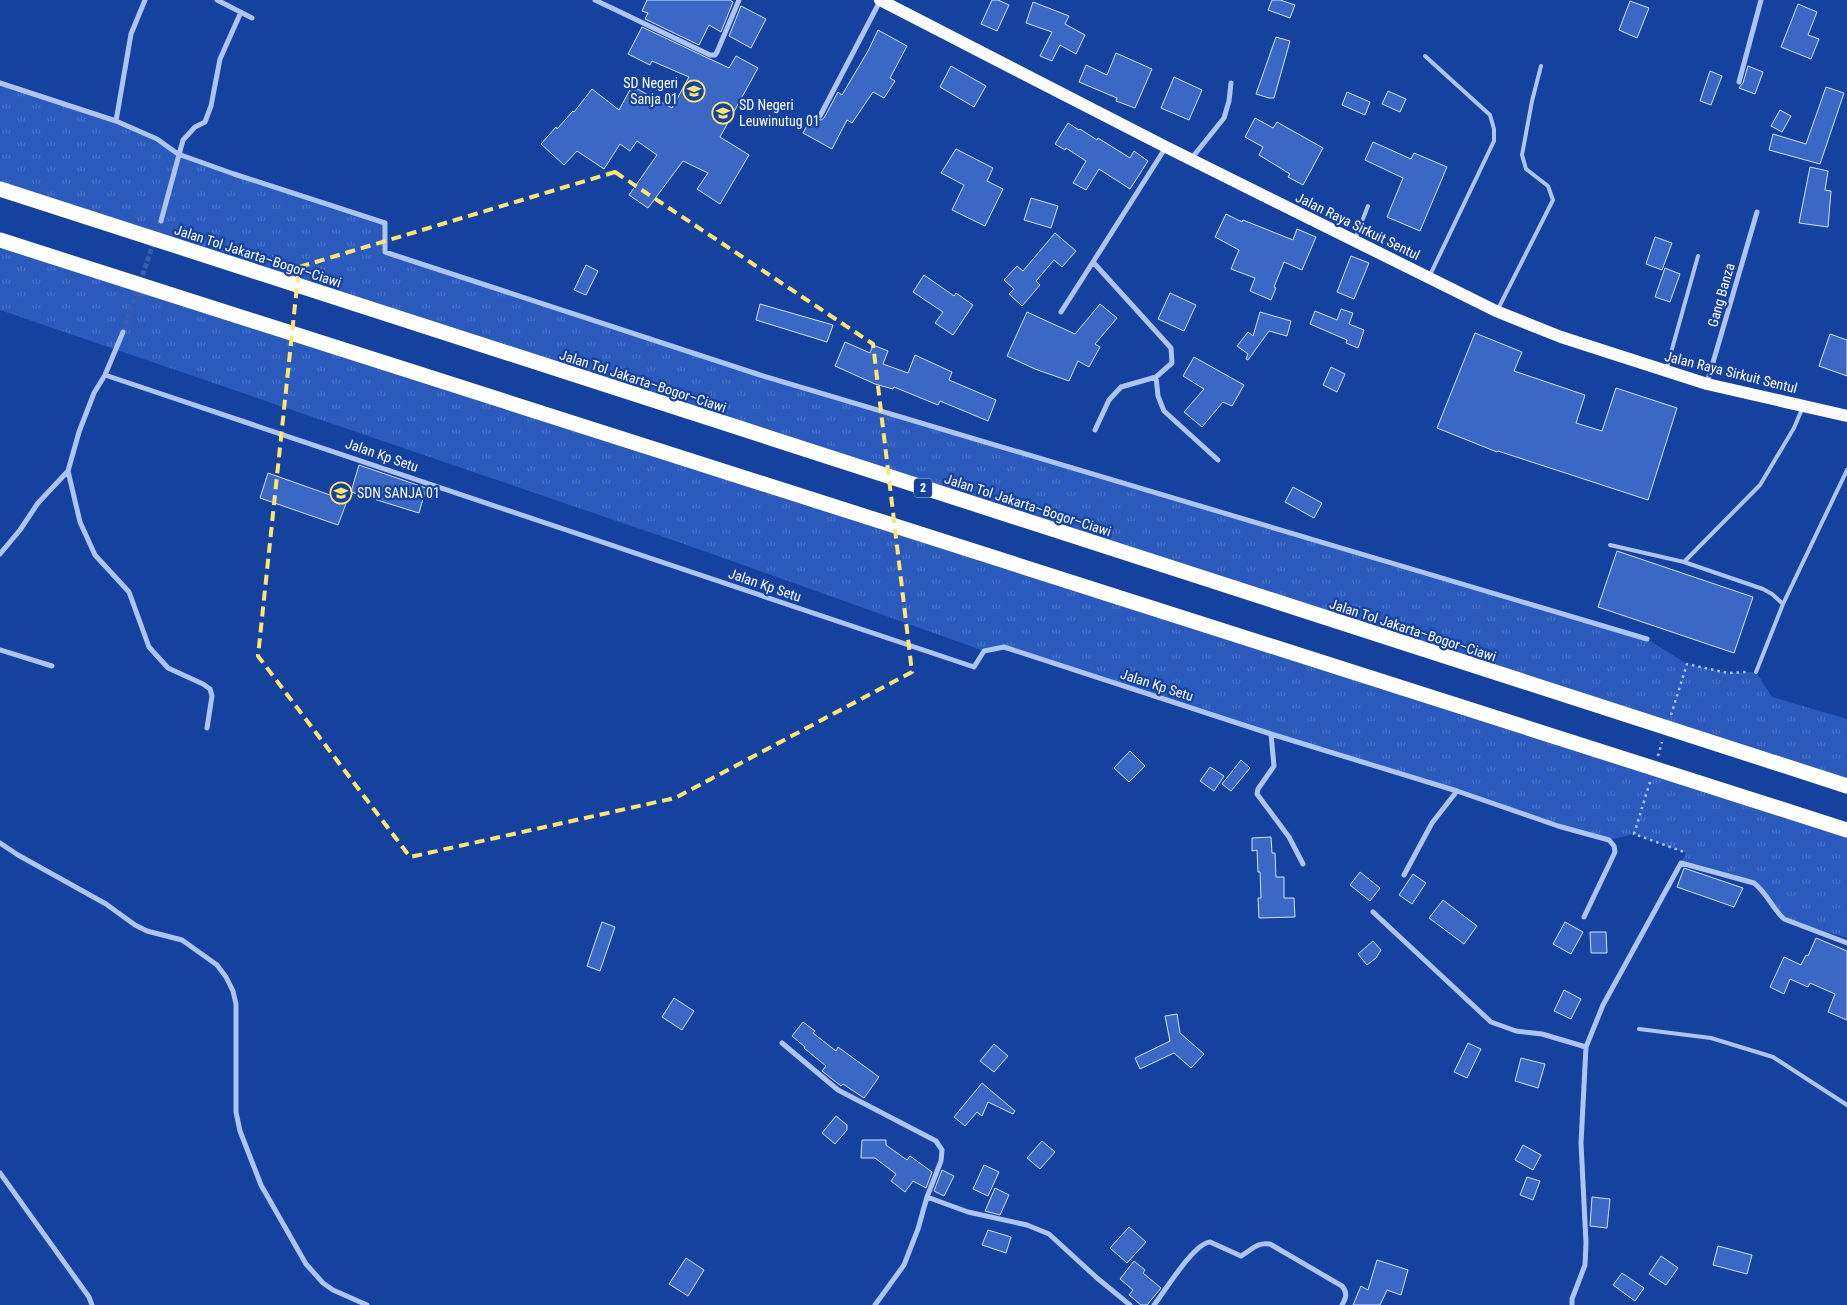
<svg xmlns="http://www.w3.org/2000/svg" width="1847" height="1305" font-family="'Roboto Condensed',sans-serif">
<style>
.grass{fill:url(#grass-tufts)}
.building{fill:#3a68c4;stroke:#d6e3fd}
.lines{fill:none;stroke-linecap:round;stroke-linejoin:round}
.street-tunnel{stroke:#385ead;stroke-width:5;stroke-dasharray:5 2.5;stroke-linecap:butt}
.path{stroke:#aec5f3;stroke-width:2.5;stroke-dasharray:2.5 4;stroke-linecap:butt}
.lane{stroke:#aec5f3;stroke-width:4}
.street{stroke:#aec5f3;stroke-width:5}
.primary{stroke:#fafbff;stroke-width:12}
.highway{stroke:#fff;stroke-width:15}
.marked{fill:none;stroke:#ffe670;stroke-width:4;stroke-dasharray:10 6;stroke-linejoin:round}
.labels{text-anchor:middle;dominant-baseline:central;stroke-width:4.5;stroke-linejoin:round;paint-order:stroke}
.shield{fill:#15419f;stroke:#b9c6e2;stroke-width:1}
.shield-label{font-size:12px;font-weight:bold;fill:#fff}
.poi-label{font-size:14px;fill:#fff;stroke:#15419f;text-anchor:start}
.street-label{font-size:14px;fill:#fff;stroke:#15419f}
</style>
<defs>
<pattern id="grass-tufts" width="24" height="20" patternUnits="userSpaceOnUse" patternTransform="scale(1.25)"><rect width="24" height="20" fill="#295abc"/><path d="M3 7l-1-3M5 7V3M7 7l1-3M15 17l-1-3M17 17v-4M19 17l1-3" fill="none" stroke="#4973c6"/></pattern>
</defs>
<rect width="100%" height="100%" fill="#15419f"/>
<!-- grass -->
<path class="grass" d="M0 82 116 121 179 154 385 223V252L809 389 1647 639 1687 664 1728 673 1756 672 1772 697 1847 719V785L0 189Z
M0 240 1847 829V938L1784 919 1754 883 1681 863 1686 853 1634 834 1609 840 1004 647 984 651 684 544 0 310Z"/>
<!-- building -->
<path class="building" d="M647 0H730L733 2 721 32 709 25 699 45 645 19 648 13 642 11Z
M992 0H998L1009 5 997 31 981 24Z
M1272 0H1280L1295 5 1290 18 1268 10Z
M1630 1 1649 8 1637 38 1619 30Z
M1033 2 1069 16 1065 24 1085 35 1076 54 1060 45 1052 61 1040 56 1052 32 1026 23Z
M1798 4 1817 12 1808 35 1819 39 1811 59 1781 47Z
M741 6 766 19 751 48 729 36Z
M642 27 729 68 736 56 758 68 720 137 749 155 720 204 697 189 708 173 683 161 648 208 629 195 657 155 637 141 630 151 620 144 604 169 577 151 564 165 541 144 556 127 557 129 573 111 574 112 592 89 619 110 632 86 672 108 689 77 652 61 650 65 628 54Z
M878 30 907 46 890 78 895 81 884 98 873 92 852 123 847 120 832 149 803 133 810 120 815 122 817 119 821 120 824 118 838 92 842 95 868 51Z
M1276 37 1290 41 1274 98H1269L1256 94Z
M1116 53 1152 69 1135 108 1116 101 1117 98 1079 82 1086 65 1107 75Z
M951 66 986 86 974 107 940 87Z
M1748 66 1763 72 1755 94 1739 88 1743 83Z
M1710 71 1722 76 1711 105 1700 101Z
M1174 77 1202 90 1189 120 1161 108Z
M1826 87 1844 93 1820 164 1769 150 1773 134 1806 144Z
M1388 91 1406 99 1400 112 1382 104Z
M1347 92 1370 102 1365 115 1342 105Z
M1780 110 1791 116 1782 132 1771 126Z
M1255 118 1273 128 1277 122 1323 148 1303 185 1288 177 1290 174 1259 155 1263 147 1245 137Z
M1068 123 1079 130 1080 129 1097 140 1098 138 1130 158 1134 151 1148 161 1130 189 1099 169 1086 190 1073 183 1086 161 1066 148 1065 150 1055 144Z
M1373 142 1411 159 1414 153 1447 167 1420 231 1387 217 1403 178 1365 160Z
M956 149 993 168 987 181 1003 189 985 226 952 210 964 185 941 173Z
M1810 167 1828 171 1825 190 1831 191 1828 227 1799 223Z
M1031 198 1058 206 1051 228 1024 220Z
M1226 214 1242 222 1243 220 1293 240 1297 229 1316 237 1302 270 1284 262 1274 287 1276 288 1271 300 1250 291 1255 278 1231 269 1239 250 1215 237Z
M1055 233 1076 251 1062 267 1054 260 1036 281 1040 285 1022 306 1009 294 1014 289 1004 280 1017 266 1023 271Z
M1655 237 1672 243 1662 270 1646 264Z
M1351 256 1369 263 1354 299 1337 292Z
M586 265 598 271 586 295 574 290Z
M1665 268 1680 274 1670 302 1655 297Z
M924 275 954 296 956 293 973 305 953 335 935 323 943 312 913 292Z
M1170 293 1196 305 1184 331 1158 319Z
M760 304 833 325 827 342 756 320Z
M1100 304 1117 318 1095 344 1100 347 1089 367 1078 361 1069 381 1035 369 1007 356 1027 312 1075 334Z
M1341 309 1353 313 1349 324 1364 330 1358 348 1346 343 1347 340 1310 324 1315 311 1337 320Z
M1260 312 1291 321 1287 336 1269 331 1248 360 1246 359 1248 354 1237 346 1248 332 1253 336Z
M1475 333 1522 352 1514 371 1585 395 1576 423 1602 431 1616 388 1677 408 1648 500 1498 451 1497 452 1437 428Z
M1830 334 1847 340V376L1819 366Z
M845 342 870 353 873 345 888 351 883 364 908 373 915 355 952 372 949 380 996 400 988 421 940 401 938 405 894 387 893 389 875 384 835 366Z
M1194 357 1244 385 1232 406 1223 402 1202 427 1184 412 1204 389 1183 376Z
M1331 367 1345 374 1337 392 1323 385Z
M359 465 426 488 419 513 351 492Z
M268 473 347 501 338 525 260 498Z
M1293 487 1322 503 1314 518 1285 502Z
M1617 551 1753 597 1734 653 1598 607Z
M1130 751 1145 766 1129 782 1114 768Z
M1241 760 1250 768 1231 791 1222 784Z
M1210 767 1224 776 1214 791 1200 781Z
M1271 837 1272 853H1275L1276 877H1284V898H1294L1295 917 1259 918 1258 898H1261L1260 872H1258L1257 850 1252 851V838Z
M1684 868 1743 888 1734 907 1677 887Z
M1360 872 1380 888 1370 901 1350 885Z
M1413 874 1426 883 1412 904 1399 895Z
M1443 900 1477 926 1464 944 1429 918Z
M602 922 615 927 600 971 587 966Z
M1565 922 1583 932 1571 954 1553 944Z
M1590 932H1606L1607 953H1591Z
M1816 938 1847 951V1020L1828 1012 1835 994 1810 983 1808 987 1790 979 1784 994 1770 987 1784 957 1801 965 1806 955 1808 956Z
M1373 941 1381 950 1376 958 1367 965 1358 954Z
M1564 990 1581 999 1571 1019 1554 1011Z
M674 998 694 1011 682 1030 662 1017Z
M1177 1014 1180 1033 1204 1054 1191 1068 1174 1053 1140 1069 1135 1058 1170 1041 1165 1016Z
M803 1022 815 1031 813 1033 836 1051 838 1047 879 1077 864 1098 843 1084 841 1086 822 1071 826 1066 804 1048 805 1047 792 1036Z
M1468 1043 1481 1049 1467 1078 1454 1072Z
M994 1044 1008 1056 994 1072 980 1061Z
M1521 1058 1545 1064 1538 1088 1515 1081Z
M982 1083 1015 1111 1013 1114 988 1102 982 1116 977 1112 965 1126 954 1117Z
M836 1116 847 1125V1130L835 1144 822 1133Z
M862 1140H886V1145L907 1160 910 1156 932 1172 926 1188 913 1181 905 1192 891 1181 896 1174 875 1158H861Z
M1042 1141 1055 1152 1040 1169 1027 1158Z
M1523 1145 1541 1155 1533 1170 1515 1160Z
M984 1165 999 1172 988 1196 973 1189Z
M942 1170 954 1176 944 1196 934 1191Z
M1527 1177 1540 1181 1533 1200 1520 1195Z
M995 1188 1009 1195 1000 1215 985 1211Z
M1592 1197 1610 1199 1607 1228 1590 1226Z
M1129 1227 1146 1242 1127 1263 1110 1248Z
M988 1230 1011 1237 1006 1253 982 1245Z
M1718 1246 1752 1255 1747 1274 1713 1265Z
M1661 1256 1678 1268 1666 1285 1649 1274Z
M686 1258 704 1270 688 1296 669 1284Z
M1377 1260 1408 1270 1401 1295 1387 1290 1380 1305H1353L1361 1286 1368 1290Z
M1134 1261 1145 1270 1143 1273 1161 1288 1147 1305H1141L1129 1295 1133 1290 1120 1279Z
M1622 1273 1644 1288 1635 1301 1613 1285Z"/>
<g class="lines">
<!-- street-tunnel -->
<path class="street-tunnel" d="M123 332 161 221"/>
<!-- path -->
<path class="path" d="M1671 715 1687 664 1728 673 1747 672
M1658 756 1662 742
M1650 782 1634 834 1684 852"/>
<!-- lane -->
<path class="lane" d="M1425 56 1490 115 1494 129V141L1430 275
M1355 239 1368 206
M1498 309 1553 200 1548 186 1526 169 1522 155 1532 101 1541 66
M1667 367 1698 256
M1610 545 1684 562 1760 485 1794 428 1802 409
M1684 562 1763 589 1772 594 1783 604 1756 672
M1783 604 1847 470
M1639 1029 1711 1038 1773 1057 1847 1105"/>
<!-- street -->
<path class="street" d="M217 0 252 18
M595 0 710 55H715L717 52 739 0
M1739 82 1761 0
M0 83 116 121 157 139 178 154 234 174 385 223V252L760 375 1647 639
M820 116 880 1
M116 121 131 34 145 0
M1191 159 1224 118 1229 101 1231 83
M161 221 183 140 195 127 205 122 211 106 220 59 241 12
M1061 312 1093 262
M105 375 974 667 984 651 1004 647 1271 734 1274 766 1258 789 1257 794 1289 837 1303 864
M1156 377 1158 396 1164 411 1218 460
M1707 383 1757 212
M1095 430 1109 400 1121 387 1156 377 1172 363 1171 348 1093 262 1166 147
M68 471 80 522 95 555 129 592 149 647 168 668 203 684 210 689 212 696 207 728
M0 554 20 530 38 503 68 471 79 432 94 393 105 375 123 332
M0 650 52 666
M1271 734 1457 791
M0 843 18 855 106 904 135 925 147 931 182 940 217 965 226 977 233 991 236 1004V1112L240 1131 261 1185 306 1264 323 1283 333 1290 367 1305
M1404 875 1432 823 1457 791 1558 826 1609 840 1614 846 1615 852 1584 917
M1373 912 1491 1022 1516 1031 1542 1034 1586 1047
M782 1043 838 1090 936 1141 942 1150 941 1161 927 1197 918 1229 904 1265 875 1305
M0 1173 89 1297 92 1305
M927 1197 968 1212 1027 1225 1049 1234 1097 1278 1130 1305
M1154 1305C1165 1291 1194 1243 1210 1242L1241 1256C1252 1250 1256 1242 1270 1244L1342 1286C1348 1293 1346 1298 1342 1305
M1572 1305V1299L1585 1265 1586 1243 1581 1143 1586 1047 1603 1005 1681 863 1754 883C1767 893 1772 908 1784 919L1847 943"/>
<!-- primary -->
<path class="primary" d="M880 0 1166 147 1496 311 1561 337 1707 384 1847 416"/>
<!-- highway -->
<path class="highway" d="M0 189 1847 786
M0 240 1847 830"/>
</g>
<!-- marked area -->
<path class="marked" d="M615 172 873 344 912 672 675 798 410 857 258 656 299 267Z"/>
<!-- icons -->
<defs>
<g id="school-ring" transform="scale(1.125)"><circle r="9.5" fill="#15419f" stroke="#ffe670" stroke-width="1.5"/><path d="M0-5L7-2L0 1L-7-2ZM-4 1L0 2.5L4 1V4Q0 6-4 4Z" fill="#ffe670"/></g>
</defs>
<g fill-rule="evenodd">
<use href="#school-ring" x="694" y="91"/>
<use href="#school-ring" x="723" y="113"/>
<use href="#school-ring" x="341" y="493"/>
</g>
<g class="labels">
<!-- shield labels -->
<rect class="shield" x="914" y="478.5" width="18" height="19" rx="4"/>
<g class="shield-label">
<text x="923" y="488">2</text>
</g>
<!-- poi labels -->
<g class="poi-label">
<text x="678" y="83" text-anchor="end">SD Negeri<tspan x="678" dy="16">Sanja 01</tspan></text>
<text x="739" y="105">SD Negeri<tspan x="739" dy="16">Leuwinutug 01</tspan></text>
<text x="357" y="493">SDN SANJA 01</text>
</g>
<!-- street labels -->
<g class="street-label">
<text transform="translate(1358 226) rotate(26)">Jalan Raya Sirkuit Sentul</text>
<text transform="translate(258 256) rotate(18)">Jalan Tol Jakarta–Bogor–Ciawi</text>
<text transform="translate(1721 295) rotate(-74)">Gang Banza</text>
<text transform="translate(1731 372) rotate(14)">Jalan Raya Sirkuit Sentul</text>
<text transform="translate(643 381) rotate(18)">Jalan Tol Jakarta–Bogor–Ciawi</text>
<text transform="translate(382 455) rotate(19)">Jalan Kp Setu</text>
<text transform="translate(1028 505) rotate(18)">Jalan Tol Jakarta–Bogor–Ciawi</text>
<text transform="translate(765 585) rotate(19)">Jalan Kp Setu</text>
<text transform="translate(1413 630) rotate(18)">Jalan Tol Jakarta–Bogor–Ciawi</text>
<text transform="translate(1157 685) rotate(18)">Jalan Kp Setu</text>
</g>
</g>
</svg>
